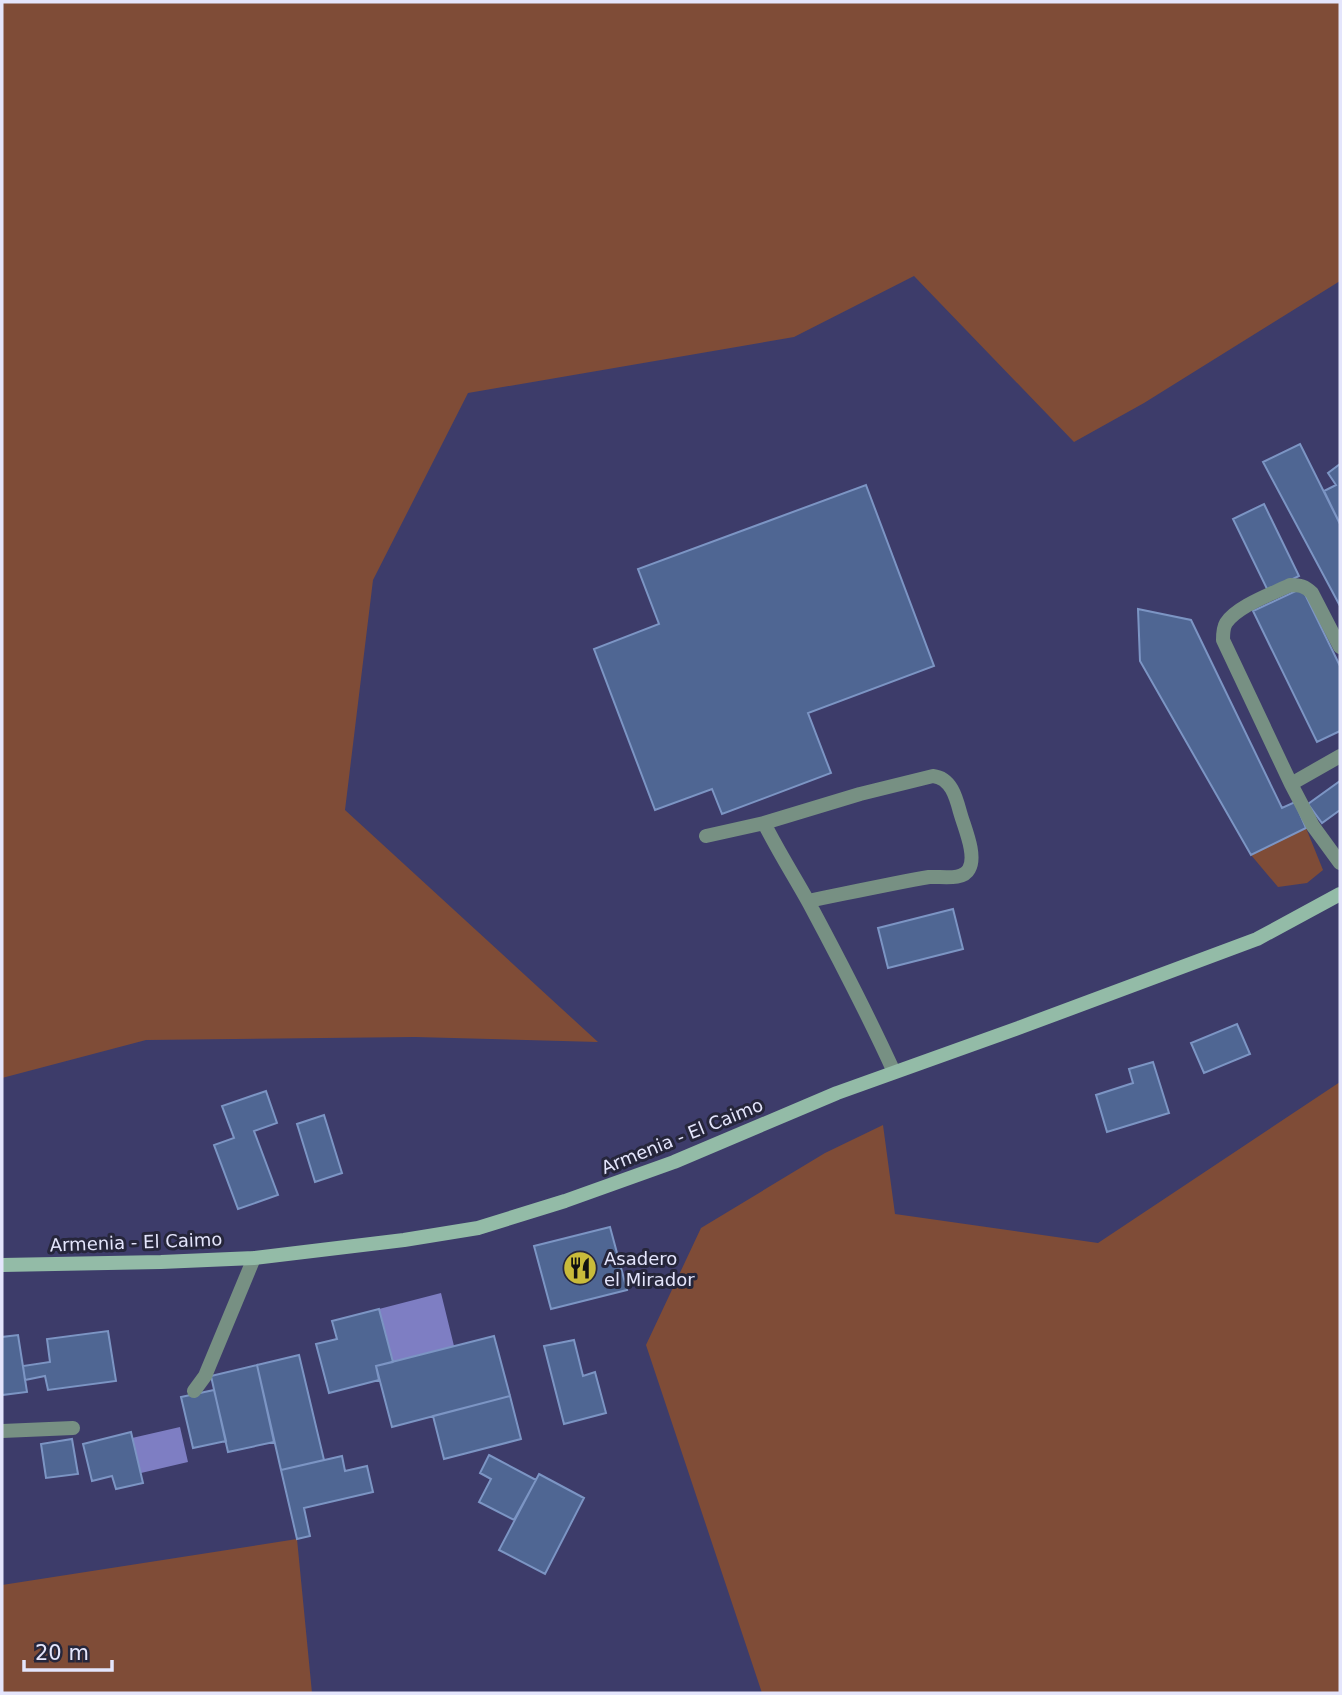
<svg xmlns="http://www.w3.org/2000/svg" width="1342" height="1695" font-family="'DejaVu Sans',sans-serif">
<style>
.green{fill:#7f4c37}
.water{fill:#7e7ec3}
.building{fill:#4f6693;stroke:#7c95c4;stroke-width:2}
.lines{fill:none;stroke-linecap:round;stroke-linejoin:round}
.lane{stroke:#779083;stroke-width:14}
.street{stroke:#779083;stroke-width:14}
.secondary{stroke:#93bba7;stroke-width:14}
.labels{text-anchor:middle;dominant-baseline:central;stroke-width:6;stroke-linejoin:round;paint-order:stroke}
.street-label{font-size:18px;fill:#e4e5fc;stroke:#26263b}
.poi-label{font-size:18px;fill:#e4e5fc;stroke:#26263b;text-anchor:start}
</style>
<rect width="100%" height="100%" fill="#3d3c6a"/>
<!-- green -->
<path class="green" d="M2 2H1340V281L1144 403 1074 442 914 276 794 337 468 393 373 580 345 810 598 1042 415 1037 146 1040 2 1078Z
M1306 828 1323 870 1307 883 1278 887 1251 855Z
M1340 1082V1693H762L646 1345 701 1228 825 1153 883 1125 895 1214 1098 1243Z
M297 1539 312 1693H2V1585Z"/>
<!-- water -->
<path class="water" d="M441 1293 454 1346 393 1362 379 1309Z
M180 1427 188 1462 141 1473 132 1438Z"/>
<!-- building -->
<path class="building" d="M1300 444 1340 524V606L1263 462Z
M1340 464V524L1324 491 1336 485 1328 473Z
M866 485 934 666 808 713 831 773 722 814 712 789 655 810 594 649 659 624 638 569Z
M1264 504 1299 576 1268 591 1233 519Z
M1302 588 1340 666V731L1317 742 1253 611Z
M1138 609 1191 620 1282 808 1295 802 1306 828 1251 855 1140 661Z
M1340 781V810L1322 823 1308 804Z
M953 909 963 949 888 968 878 928Z
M1237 1024 1250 1054 1204 1073 1191 1043Z
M1153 1062 1169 1113 1107 1132 1096 1095 1133 1083 1129 1069Z
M266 1091 277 1123 254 1131 278 1195 238 1209 214 1145 234 1138 222 1106Z
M324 1115 342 1173 315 1182 297 1124Z
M610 1227 627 1290 551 1309 534 1246Z
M379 1309 393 1362 376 1366 379 1380 329 1393 316 1344 337 1339 332 1321Z
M108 1331 116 1381 48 1390 45 1376 25 1380 23 1366 50 1362 47 1339Z
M18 1335 27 1392 2 1395V1337Z
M494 1336 510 1396 392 1427 376 1366Z
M574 1340 583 1376 595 1372 606 1413 564 1424 544 1346Z
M299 1355 324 1460 281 1470 257 1365Z
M257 1365 274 1442 228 1452 211 1376Z
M214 1390 226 1441 193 1448 181 1397Z
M510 1396 521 1439 444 1459 433 1416Z
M131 1432 143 1483 116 1489 112 1476 92 1481 83 1444Z
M72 1439 78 1474 46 1478 41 1444Z
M489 1455 536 1480 514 1520 479 1502 491 1479 480 1473Z
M342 1456 345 1471 367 1466 373 1492 304 1508 310 1536 297 1539 281 1470Z
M539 1474 584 1498 545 1574 499 1550Z"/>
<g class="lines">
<!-- lane -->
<path class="lane" d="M1340 647 1312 593C1305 586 1300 585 1290 585 1272 594 1237 606 1226 623 1223 628 1223 634 1223 640L1291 784 1313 826 1340 863
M1291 784 1340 756
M764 823 860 794 933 776C951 778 956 797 960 812 964 827 977 855 969 869 963 881 941 876 929 877 889 884 848 893 808 901
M706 836 764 823C778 851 794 876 809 903 839 959 868 1015 894 1072"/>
<!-- street -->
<path class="street" d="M194 1391 205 1376 254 1258
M2 1431 73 1428"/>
<!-- secondary -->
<path class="secondary" d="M2 1265 161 1262 254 1258 404 1240 478 1228 565 1201 674 1162 837 1093 1021 1027 1257 939 1340 894"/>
</g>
<!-- icons -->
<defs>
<g id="restaurant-disc" transform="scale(1.75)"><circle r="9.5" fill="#c9bb3a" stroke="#26263b"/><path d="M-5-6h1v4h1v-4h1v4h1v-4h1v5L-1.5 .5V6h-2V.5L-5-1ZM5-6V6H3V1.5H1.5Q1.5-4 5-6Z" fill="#111"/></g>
</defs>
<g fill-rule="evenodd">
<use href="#restaurant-disc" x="580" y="1268"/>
</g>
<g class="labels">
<!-- street labels -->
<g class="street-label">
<text transform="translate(682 1136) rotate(-22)">Armenia - El Caimo</text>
<text transform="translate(136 1242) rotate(-2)">Armenia - El Caimo</text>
</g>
<!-- poi labels -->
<g class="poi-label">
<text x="604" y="1258">Asadero<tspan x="604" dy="21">el Mirador</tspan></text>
</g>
</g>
<!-- border -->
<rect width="1342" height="1695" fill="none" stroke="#e4e5fc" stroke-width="7"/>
<!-- scale -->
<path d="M24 1660v10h88v-10" fill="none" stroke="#e4e5fc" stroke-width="3.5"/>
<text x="35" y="1660" font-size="21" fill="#e4e5fc" stroke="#26263b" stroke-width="5" paint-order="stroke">20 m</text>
</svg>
